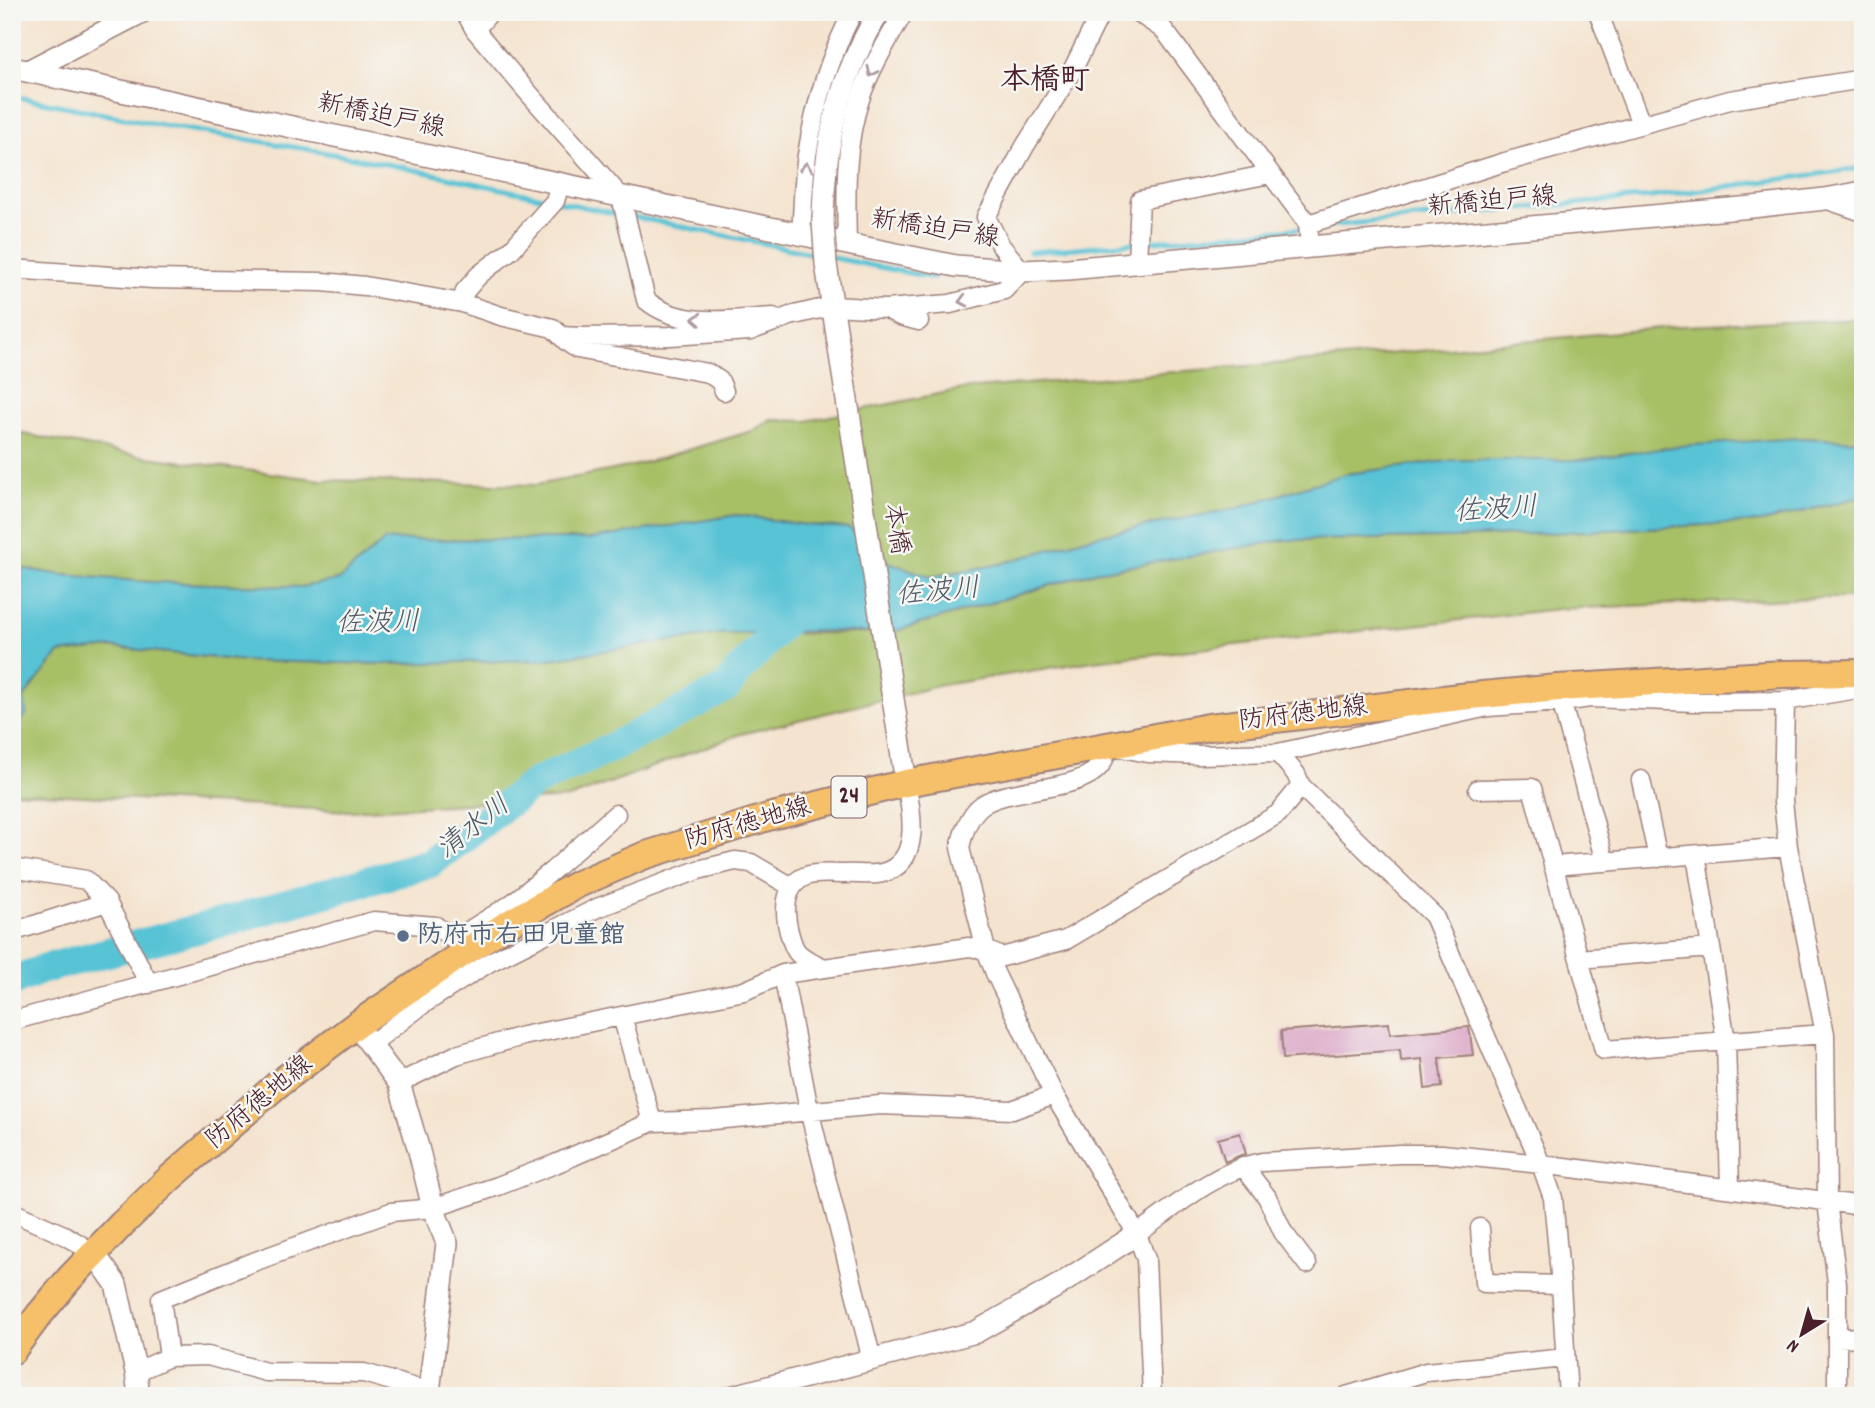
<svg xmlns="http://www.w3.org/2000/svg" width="1875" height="1408" font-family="Dekko,'Klee One',sans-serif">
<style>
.green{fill:#a7c066;stroke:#787048;stroke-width:2}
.water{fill:#59c3d5;stroke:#527180;stroke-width:2}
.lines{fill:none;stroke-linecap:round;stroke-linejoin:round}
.stream{stroke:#59c3d5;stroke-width:5}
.river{stroke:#59c3d5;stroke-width:30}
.building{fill:#dca8c8}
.minor-casing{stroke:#9f817c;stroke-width:21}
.tertiary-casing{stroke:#9f817c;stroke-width:24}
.primary-casing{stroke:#9f817c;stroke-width:30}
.minor{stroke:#fff;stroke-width:18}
.tertiary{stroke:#fff;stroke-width:21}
.primary{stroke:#f6c06b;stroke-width:26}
.tertiary-bridge-casing{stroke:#9f817c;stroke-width:24;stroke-linecap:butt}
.tertiary-bridge{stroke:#fff;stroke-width:21}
.oneway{stroke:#ae9aa0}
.service-dot{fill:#5c6f8a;stroke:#f6f6f2;stroke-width:2.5}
.labels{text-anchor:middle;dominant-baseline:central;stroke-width:5;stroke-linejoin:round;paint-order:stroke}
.shield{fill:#f6f6f2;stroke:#7e6067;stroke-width:2}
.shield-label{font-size:24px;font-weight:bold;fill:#4a1f2b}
.street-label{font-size:26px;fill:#4a1f2b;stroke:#f6f6f2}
.service-label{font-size:26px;font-weight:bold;fill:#4e5e75;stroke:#f6f6f2;text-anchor:start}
.water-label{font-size:28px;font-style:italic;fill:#4f5866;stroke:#f6f6f2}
.quarter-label{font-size:30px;font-weight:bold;fill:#4a1f2b;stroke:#f6f6f2}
</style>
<rect width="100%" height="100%" fill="#f6f6f2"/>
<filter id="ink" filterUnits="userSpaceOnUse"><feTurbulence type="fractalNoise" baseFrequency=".0143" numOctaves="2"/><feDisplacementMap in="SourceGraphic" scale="14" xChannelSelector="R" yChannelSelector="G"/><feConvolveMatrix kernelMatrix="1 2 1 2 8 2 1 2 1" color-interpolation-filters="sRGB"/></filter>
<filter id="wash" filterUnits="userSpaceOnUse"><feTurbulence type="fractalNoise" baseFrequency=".00686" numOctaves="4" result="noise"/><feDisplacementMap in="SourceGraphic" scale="28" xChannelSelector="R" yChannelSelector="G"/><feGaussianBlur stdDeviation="1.57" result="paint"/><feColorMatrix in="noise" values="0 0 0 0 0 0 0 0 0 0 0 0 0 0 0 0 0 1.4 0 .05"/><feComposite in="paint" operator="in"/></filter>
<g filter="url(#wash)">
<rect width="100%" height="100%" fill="#f4e3ce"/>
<!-- green -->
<path class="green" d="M1863 319V441L1800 438 1580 460H1455L1346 474 1238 508 1090 537 1001 564 930 577 888 562 849 528 806 525 737 515 591 539 385 540 339 580 301 587 150 582 63 575 12 567V432L140 456 322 480 536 485 633 466 752 431 771 420 806 421 963 389 1333 359 1683 326Z
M1863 496V598H1814L1558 609 1093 661 942 685 741 734 569 798 349 811 12 792V722L20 721 24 697 59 653 112 647 245 661 387 664 542 660 719 634 889 633 1095 572 1285 540 1452 538 1762 522Z"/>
<!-- water -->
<path class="water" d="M1800 438 1863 441V496L1762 522 1452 538 1285 540 1094 572 889 633 820 631 719 634 542 660 387 664 245 661 112 647 59 653 24 697 26 715 20 721 12 722V567L63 575 150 582 301 587 339 580 385 540 591 539 737 515 806 525 849 528 888 562 931 577 1001 564 1090 537 1238 508 1345 474 1455 460H1580L1680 446Z"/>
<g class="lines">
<!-- stream -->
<path class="stream" d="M12 96 155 124 306 149 392 165 621 215
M630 216 819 255
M1326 226 1651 197 1863 168
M1030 252 1306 228
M829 257 934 278"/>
<!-- river -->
<path class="river" d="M12 982 43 969 224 922 430 863 534 783 613 747 727 687 736 674 803 603"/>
</g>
<g id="blocks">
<!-- building -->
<path class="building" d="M1389 1023 1390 1034 1469 1027 1473 1055 1439 1058 1442 1087 1425 1089 1422 1059 1401 1061 1400 1050 1283 1059 1281 1031Z
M1240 1133 1246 1154 1241 1155 1225 1162 1218 1139Z"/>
</g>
</g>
<g filter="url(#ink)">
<use href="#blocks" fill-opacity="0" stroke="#9f817c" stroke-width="2"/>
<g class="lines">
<!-- minor casing -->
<g class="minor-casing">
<path id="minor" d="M465 12 475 30 525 89 621 197 646 300C680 329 732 319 773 317
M1137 12 1164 30 1308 224 1309 236
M1598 12 1641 124
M475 30 490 12
M1825 199 1863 212
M1308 224 1505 162 1730 100 1863 79
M801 235C803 208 803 181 807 155 815 105 829 57 853 12
M847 244C846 196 844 146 860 99 870 69 888 40 904 12
M1137 262 1140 200 1270 174
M12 269 153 279 322 282 365 286 462 303 501 316 553 328 566 341 577 349 708 373 720 381 724 391
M462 303 465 291 479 275 511 250 555 201 560 184
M889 310 900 316 919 321
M561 336 580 337 670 336 750 331 790 316 833 306 886 309 950 304 1004 290 1022 271 1001 246 986 217 1025 146 1072 71 1101 12
M1559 693 1605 862
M1785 701 1783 801 1788 847 1825 1034 1827 1201 1837 1283V1396
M1278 753 1296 774 1301 786 1434 916 1541 1164 1553 1198 1561 1285 1568 1396
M1641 780 1658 858
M1478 789 1532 788 1604 1050 1825 1034
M1696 855 1726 1041 1730 1188
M1553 866 1788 847
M12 868 86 880 107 902 149 984
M12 932 107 902
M454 940 510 905 552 871 616 814
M1579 959 1710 948
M825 968C816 964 804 960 797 952 793 947 791 939 789 932 784 913 783 885 806 876 817 872 833 874 844 874 856 873 871 876 882 873 922 863 912 812 906 783
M783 974 809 1110 872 1360
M622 1016 652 1122
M12 1021 374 921 436 926 454 940 464 952
M371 1044 422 1005 490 962 597 908 698 870 735 861 751 863 792 887
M399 1083 456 1055 523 1036 744 991 783 974 969 947 986 950 1002 957 1066 940 1278 814 1301 786
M1243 1166 1267 1197 1283 1232 1307 1264
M12 1212 64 1235 94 1253
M1480 1228 1484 1283 1561 1285
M1137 1234C1176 1206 1215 1171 1262 1162L1399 1154H1442L1541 1164 1863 1206
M1838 1338 1863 1337
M169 1357 208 1356 266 1372 364 1373 429 1392
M136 1372 169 1357 161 1299 245 1265 391 1212 433 1208 498 1186 555 1164 652 1122 713 1120 880 1105 1012 1110 1054 1095
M1152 1396 1146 1259 1137 1234 1054 1095 995 973 986 950 960 848C963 833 969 815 982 805 1012 785 1087 793 1103 761 1106 757 1105 749 1106 745L1148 753 1199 755 1278 753 1488 707 1562 702 1590 698 1694 702 1785 701 1863 688
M1346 1396 1426 1372 1565 1358"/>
</g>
<!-- tertiary casing -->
<g class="tertiary-casing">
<path id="tertiary" d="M12 68 847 244 956 266 1022 271 1068 269 1752 207 1825 199 1863 192
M28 71 142 12
M823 222C824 142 838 81 879 12
M826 264 906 783
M356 1025 399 1083 418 1147 433 1208 447 1243 429 1392 431 1396
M94 1253 116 1284 136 1372 139 1396
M734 1396 976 1332 1059 1285 1137 1234"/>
</g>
<!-- primary casing -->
<g class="primary-casing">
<path id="primary" d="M12 1351 39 1315 70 1278 122 1224 170 1178 277 1085 356 1025 504 926 578 884 643 856 768 817 906 783 1209 727 1460 697 1558 688 1783 674 1863 673"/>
</g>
<!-- minor -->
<use href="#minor" class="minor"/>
<!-- tertiary -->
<use href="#tertiary" class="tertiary"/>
<!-- primary -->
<use href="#primary" class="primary"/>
<!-- tertiary-bridge casing -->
<g class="tertiary-bridge-casing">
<path id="tertiary-bridge" d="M823 222 826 264"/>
</g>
<!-- tertiary-bridge -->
<use href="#tertiary-bridge" class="tertiary-bridge"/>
</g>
<!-- one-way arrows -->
<defs><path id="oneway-chevron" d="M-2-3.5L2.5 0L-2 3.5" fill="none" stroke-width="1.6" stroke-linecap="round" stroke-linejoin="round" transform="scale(1.75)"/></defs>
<g class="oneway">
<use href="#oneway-chevron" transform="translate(872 72) rotate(115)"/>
<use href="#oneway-chevron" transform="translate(806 167) rotate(-85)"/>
<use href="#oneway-chevron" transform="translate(963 301) rotate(165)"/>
<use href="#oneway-chevron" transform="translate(697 319) rotate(-176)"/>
</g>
</g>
<!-- markers -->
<circle class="service-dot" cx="403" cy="936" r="7"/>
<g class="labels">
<!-- shield labels -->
<rect class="shield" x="831.5" y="776.5" width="35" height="41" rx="5"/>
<g class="shield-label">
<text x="849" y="797">24</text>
</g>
<!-- street labels -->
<g class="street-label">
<text transform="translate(381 117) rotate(12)">新橋迫戸線</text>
<text transform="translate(1492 203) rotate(-5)">新橋迫戸線</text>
<text transform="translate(935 230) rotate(9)">新橋迫戸線</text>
<text transform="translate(895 529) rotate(81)">本橋</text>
<text transform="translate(1303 715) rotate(-7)">防府徳地線</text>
<text transform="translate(748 825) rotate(-16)">防府徳地線</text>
<text transform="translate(260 1103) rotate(-40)">防府徳地線</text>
</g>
<!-- service labels -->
<g class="service-label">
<text x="417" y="936">防府市右田児童館</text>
</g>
<!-- water labels -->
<g class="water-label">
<text transform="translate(1496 512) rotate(-4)">佐波川</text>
<text transform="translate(938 594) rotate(-5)">佐波川</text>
<text transform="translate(378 625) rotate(-1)">佐波川</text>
<text transform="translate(475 829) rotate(-38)">清水川</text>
</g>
<!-- quarter labels -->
<g class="quarter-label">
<text x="1045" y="82">本橋町</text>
</g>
</g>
<!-- margin -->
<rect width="1875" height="1408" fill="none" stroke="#f6f6f2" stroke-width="42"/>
<!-- north arrow -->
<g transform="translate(1802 1334) rotate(217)" stroke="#f6f6f2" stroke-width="5" paint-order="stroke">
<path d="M0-5L12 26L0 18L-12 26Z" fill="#4a1f2b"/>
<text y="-10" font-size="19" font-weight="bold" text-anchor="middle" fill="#4a1f2b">N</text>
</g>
</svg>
